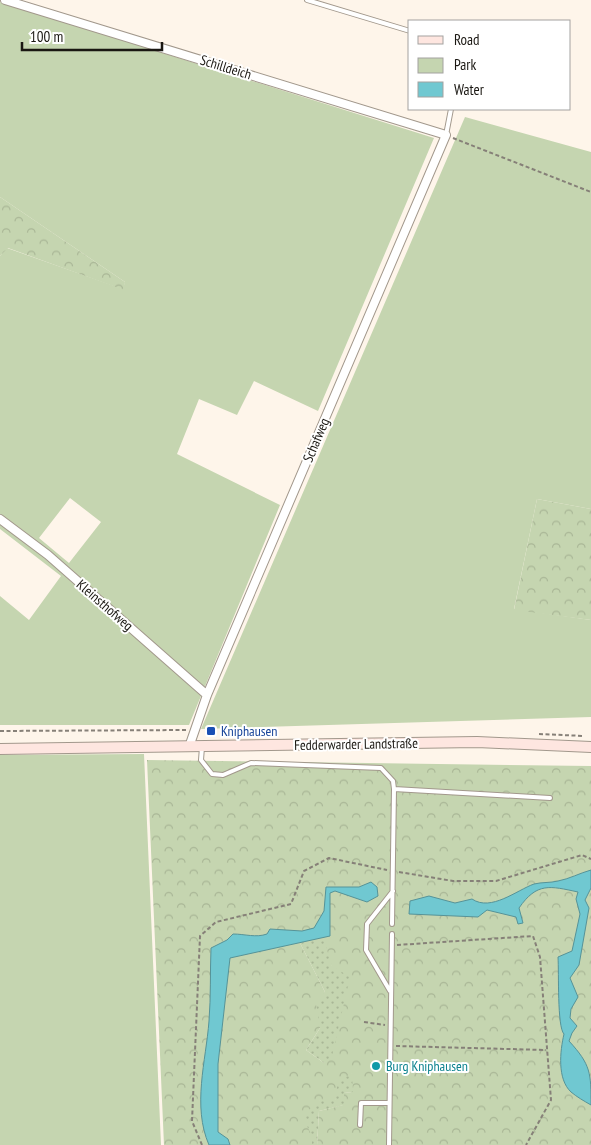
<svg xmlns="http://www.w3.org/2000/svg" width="591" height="1145" font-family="'PT Sans Narrow',sans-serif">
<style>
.green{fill:#c5d5b0;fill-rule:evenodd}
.forest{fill:url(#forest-crowns);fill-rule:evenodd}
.garden{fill:url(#garden-dots)}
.water{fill:#70c8d1;stroke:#569398}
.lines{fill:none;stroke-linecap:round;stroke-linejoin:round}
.lane-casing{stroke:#a2988c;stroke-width:6}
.street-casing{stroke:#a2988c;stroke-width:10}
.secondary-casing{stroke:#a2988c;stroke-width:12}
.path{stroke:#868078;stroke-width:2;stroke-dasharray:4 2.5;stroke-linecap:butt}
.lane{stroke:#fff;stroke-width:4}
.street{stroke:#fff;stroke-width:8}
.secondary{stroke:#fee6e0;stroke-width:10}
.transit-dot{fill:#1a4fb4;stroke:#fff;stroke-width:2}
.culture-dot{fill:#0f9aa8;stroke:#fff;stroke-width:2}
.labels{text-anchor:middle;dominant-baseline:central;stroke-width:4;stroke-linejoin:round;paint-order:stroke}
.street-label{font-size:14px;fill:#1a1712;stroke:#fff}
.transit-label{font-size:14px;fill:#164399;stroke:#fff;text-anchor:start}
.culture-label{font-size:14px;fill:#0d838f;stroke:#fff;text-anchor:start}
</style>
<defs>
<pattern id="forest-crowns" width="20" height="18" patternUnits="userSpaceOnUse" patternTransform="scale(1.25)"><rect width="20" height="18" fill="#c5d5b0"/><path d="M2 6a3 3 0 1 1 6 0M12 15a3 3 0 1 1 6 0" fill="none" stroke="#a9b696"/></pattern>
<pattern id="garden-dots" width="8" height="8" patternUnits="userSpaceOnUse" patternTransform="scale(1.25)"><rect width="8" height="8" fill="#c5d5b0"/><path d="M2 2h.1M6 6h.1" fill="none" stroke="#a9b696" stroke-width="1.8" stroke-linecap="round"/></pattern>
</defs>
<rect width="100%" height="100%" fill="#fef5ea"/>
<!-- green -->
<path class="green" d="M0 2 434 138 318 411 254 381 237 415 199 399 177 454 280 505 189 725H0V596L29 620 61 576 0 529V256L7 248 123 289 125 282 0 197ZM70 498 101 522 69 563 39 538Z
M465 117 591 152V509L537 499 514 609 591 620V717L201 729Z
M144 754 161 1145H0V755Z"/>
<!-- forest -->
<path class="forest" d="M0 197 125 282 124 290 8 248 0 256Z
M537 499 591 509V620L514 610Z
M147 760 591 766V1145H317L319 1111 343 1105 344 1093 352 1092V1073L335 1100H320L312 1145H164ZM300 943 332 966 324 1063 306 1050 320 1028 325 992Z"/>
<!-- garden -->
<path class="garden" d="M323 937 332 966 350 977 332 1056 324 1063 306 1050 320 1028 316 1004 325 992 300 943Z
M352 1073 353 1092 344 1093V1105L319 1111 317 1145H312V1136L302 1116 320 1100H335L338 1081Z"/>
<!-- water -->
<path class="water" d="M591 870V888L585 900 589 908 579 965 570 978 578 997 571 1009 570 1018 577 1026 572 1033 569 1041C591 1065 591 1073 591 1105 584 1101 577 1097 571 1092 557 1079 560 1051 564 1034 557 1027 559 972 558 957L572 951 580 914 576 899 578 892C550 886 537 882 519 908L523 923 518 924 516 917 487 910 478 917 409 914 410 901 429 896 455 903 472 899C491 912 517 890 534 884 542 882 550 883 558 881 569 879 580 873 591 870Z
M371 882 377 887 378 896 367 902 335 891 330 893V936L230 958 218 1064V1132L228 1139 230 1145H209C192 1106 206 1061 209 1021 211 996 210 972 211 948L227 940 233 934C245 934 256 938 267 934L270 929 302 931 314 928 324 911 326 887H359Z"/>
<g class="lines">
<!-- lane casing -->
<g class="lane-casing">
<path id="lane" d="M307 0 410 31
M446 135 451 109
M202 747 201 760 212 774 223 775 251 763 381 768 393 781 394 789 392 924
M394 789 550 798
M390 991 366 950 367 924 393 891
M360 1125 361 1103H389
M389 1145 392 934"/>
</g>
<!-- street casing -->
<g class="street-casing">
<path id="street" d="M5 0 446 135 207 695 189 747
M0 519 48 555 207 695"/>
</g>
<!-- secondary casing -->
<g class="secondary-casing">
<path id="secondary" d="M0 749 477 742 591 747"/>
</g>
<!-- path -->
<path class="path" d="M453 138 591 192
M0 731 186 730
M539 734 584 736
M399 872 453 881H496L582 855 591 859
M397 945 533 936 540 957 551 1100 526 1145
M364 1022 385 1025
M396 1046 546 1050
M202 1145 192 1121 200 936 216 922 291 904 304 871 329 858 387 870"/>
<!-- lane -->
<use href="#lane" class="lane"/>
<!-- street -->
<use href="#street" class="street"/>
<!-- secondary -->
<use href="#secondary" class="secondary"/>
</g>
<!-- markers -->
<rect class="transit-dot" x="206" y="726" width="10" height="10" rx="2.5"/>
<circle class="culture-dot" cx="376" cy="1066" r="5"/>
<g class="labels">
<!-- street labels -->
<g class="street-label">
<text transform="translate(226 67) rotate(17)">Schilldeich</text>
<text transform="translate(316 440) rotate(-67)">Schafweg</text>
<text transform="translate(105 605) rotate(41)">Kleinsthofweg</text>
<text transform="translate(356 744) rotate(-1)">Fedderwarder Landstraße</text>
</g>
<!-- transit labels -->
<g class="transit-label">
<text x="221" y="731">Kniphausen</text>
</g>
<!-- culture labels -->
<g class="culture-label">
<text x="386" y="1066">Burg Kniphausen</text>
</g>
</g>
<!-- legend -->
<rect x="408" y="20" width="162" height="90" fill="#ffffff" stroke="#a3a2a0"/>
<rect x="418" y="36" width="25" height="8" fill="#fee6e0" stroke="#a3a2a0"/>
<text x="454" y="45" font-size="15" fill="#1a1712">Road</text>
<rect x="418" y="58" width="25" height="15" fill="#c5d5b0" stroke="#a3a2a0"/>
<text x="454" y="70" font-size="15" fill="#1a1712">Park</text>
<rect x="418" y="82" width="25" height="15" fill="#70c8d1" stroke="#a3a2a0"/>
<text x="454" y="95" font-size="15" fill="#1a1712">Water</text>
<!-- scale -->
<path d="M22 42v8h140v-8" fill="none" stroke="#1a1712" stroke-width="2.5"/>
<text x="30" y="42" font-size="15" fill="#1a1712" stroke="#ffffff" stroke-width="4" paint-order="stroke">100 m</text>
</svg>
